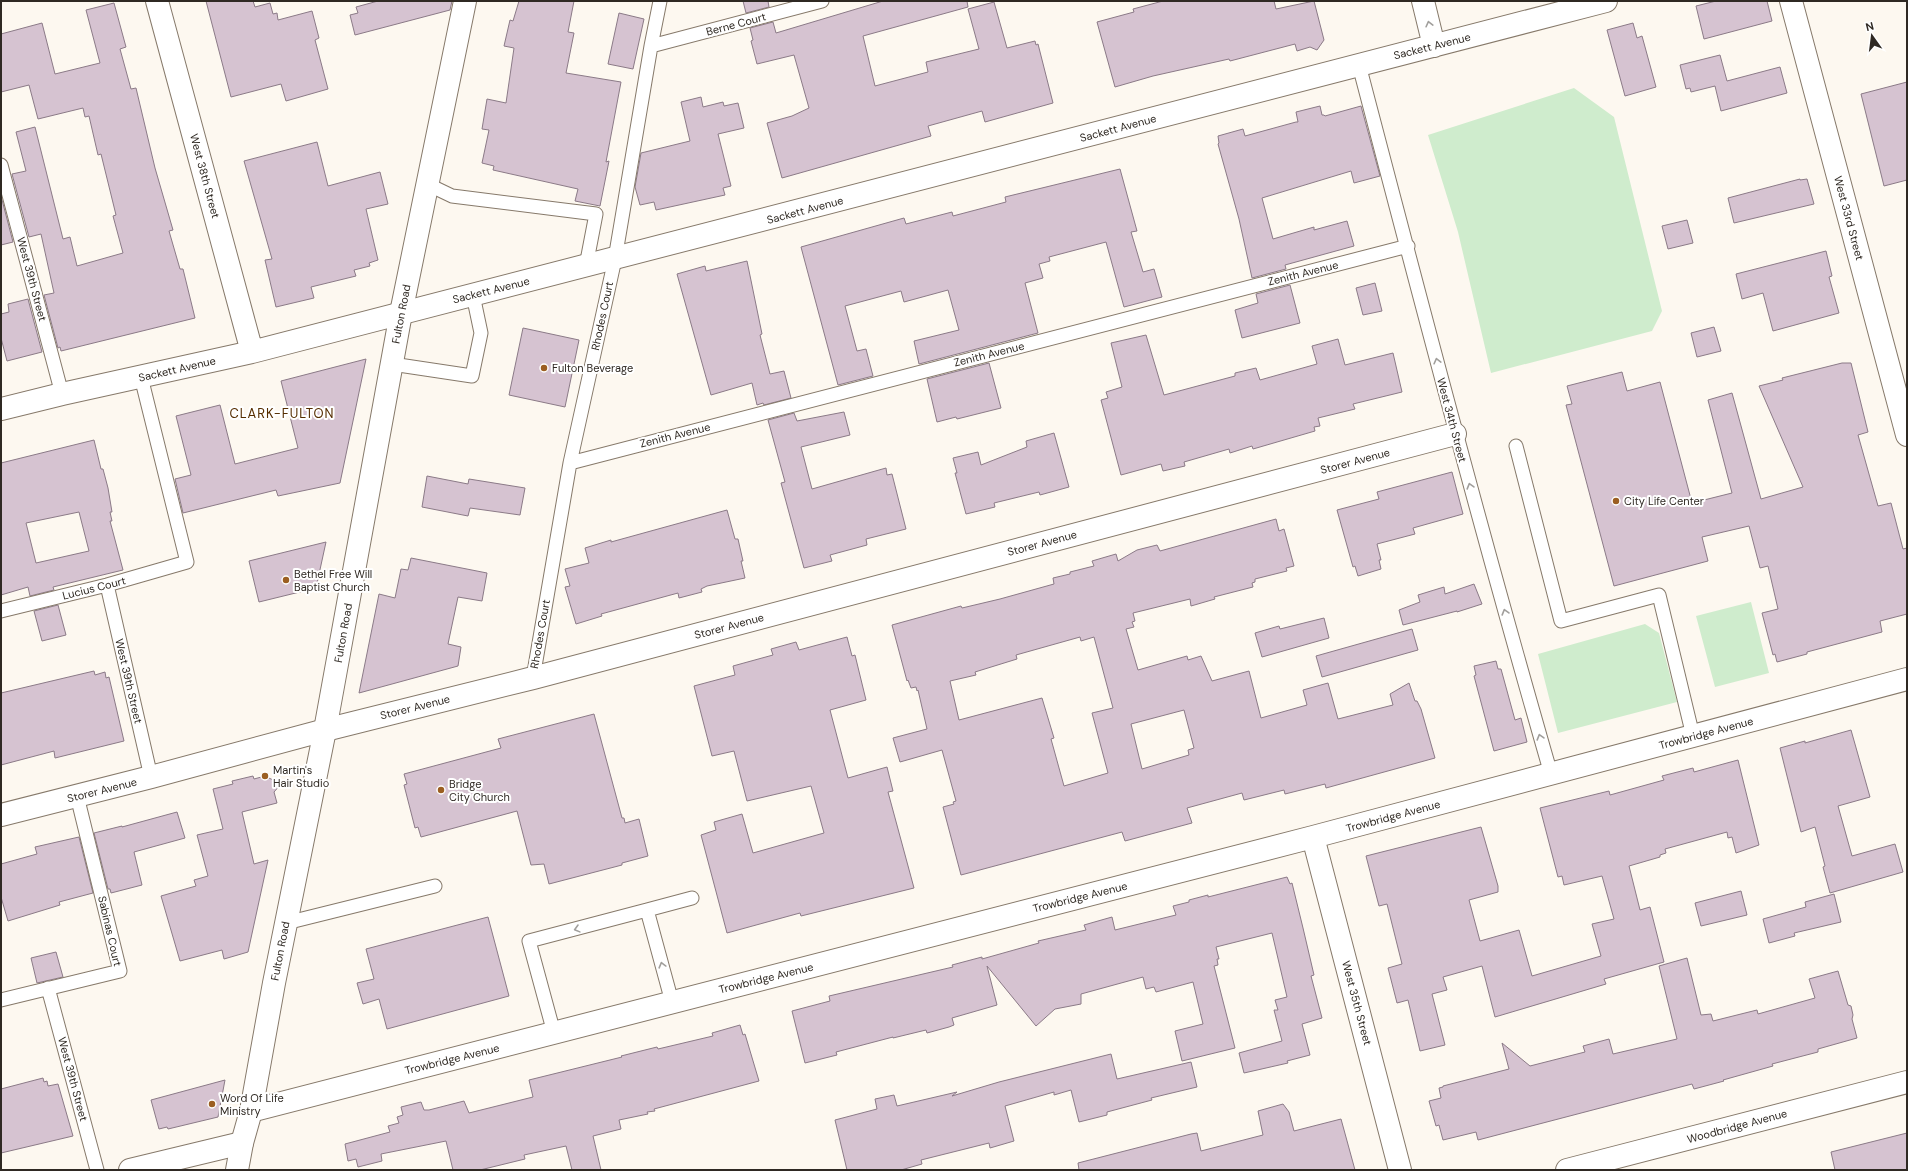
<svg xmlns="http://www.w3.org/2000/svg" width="1908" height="1171" font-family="'DM Sans',sans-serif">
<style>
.green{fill:#cfeccd}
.building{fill:#d6c3d1;stroke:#8b7a87;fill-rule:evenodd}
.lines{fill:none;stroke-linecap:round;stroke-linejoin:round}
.service-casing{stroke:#86796a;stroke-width:15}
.minor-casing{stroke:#86796a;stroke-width:24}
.tertiary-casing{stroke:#86796a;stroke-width:24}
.secondary-casing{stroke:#86796a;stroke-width:24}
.service{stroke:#fff;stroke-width:13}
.minor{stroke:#fff;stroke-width:22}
.tertiary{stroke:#fff;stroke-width:22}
.secondary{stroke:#fff;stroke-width:22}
.oneway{stroke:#a19f9c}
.poi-dot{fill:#9b5e21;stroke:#fff;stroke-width:1.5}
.labels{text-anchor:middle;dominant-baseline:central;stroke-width:4;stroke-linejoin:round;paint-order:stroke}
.street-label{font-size:11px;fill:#2f2923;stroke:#fff}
.poi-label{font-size:11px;fill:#2f2923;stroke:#fff;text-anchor:start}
.quarter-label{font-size:13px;letter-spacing:1px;fill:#552d00;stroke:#fff}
</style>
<rect width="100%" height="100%" fill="#fdf8f0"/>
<!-- green -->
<path class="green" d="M1574 88 1614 117 1662 311 1652 331 1491 373 1458 232 1428 135Z
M1751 602 1769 673 1715 687 1696 616Z
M1645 624 1659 633 1677 702 1558 733 1538 654Z"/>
<!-- building -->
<path class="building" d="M206 1H253L255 7 270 3 273 14 277 13 278 20 312 11 319 38 315 40 328 89 286 101 281 84 231 97Z
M378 1H452L450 10 355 35 350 15 358 13 356 7Z
M519 1H574L568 32 574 33 566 73 621 82 606 162 609 161 600 206 575 201 578 189 493 170 494 166 482 163 489 130 482 129 487 99 506 103 514 48 504 46 510 20 513 21Z
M743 1H768L769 7 746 13Z
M883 1H967L968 7 863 36 875 86 928 72 926 62 979 49 968 9 994 2 1007 48 1035 41 1036 45 1038 44 1053 103 985 122 982 111 928 126 931 136 782 178 767 123 792 116 809 108 794 55 757 64 751 41 753 40 750 28 773 22 776 33Z
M1163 1H1274L1276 9 1314 1 1324 40 1317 50 1310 47 1297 51 1295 44 1230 61 1229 59 1153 76 1115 87 1097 22 1134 12 1133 9Z
M1716 1H1767L1772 21 1704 39 1696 6Z
M114 3 126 47 120 49 131 89 136 88 155 168 173 230 169 231 180 269H183L195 318 61 351 60 347 58 348 44 295 54 293 41 234 29 237 12 174 26 171 16 132 35 127 63 239 70 237 77 266 123 253 113 216 116 215 101 154 98 155 89 116 85 117 83 108 38 119 29 85 1 92V34L42 23 55 74 100 63 86 10Z
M619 13 644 19 633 69 608 64Z
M1633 23 1637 38 1642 36 1656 87 1625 96 1607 30Z
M1720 55 1727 81 1780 67 1787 93 1721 111 1715 86 1691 92 1690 88 1686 89 1680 65Z
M1907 82V180L1884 186 1861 94Z
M701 97 703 107 723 102 724 106 738 103 744 128 718 134 731 186 723 188 725 195 656 210 654 202 640 205 635 187 641 153 690 141 681 102Z
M1320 106 1322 115H1324L1325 116 1361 106 1380 176 1354 183 1351 171 1262 198 1273 239 1314 227V230L1347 221 1354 246 1285 265 1286 269 1252 278 1239 219 1218 144 1219 143 1218 136 1243 129 1245 136 1296 122H1298L1296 112Z
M317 142 328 186 380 172 388 204 366 209 378 260 369 263 370 266 354 270 356 276 311 287 314 298 276 307 265 260 272 259 244 161Z
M1120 169 1137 231 1131 232 1143 272 1154 269 1162 297 1124 307 1106 242 1049 257 1050 261 1039 264 1043 278 1025 283 1038 333 919 364 914 341 959 330 948 290 904 302 901 291 845 306 857 351 866 349 873 376 838 385 801 247 904 218 906 224 952 212 953 216 1006 202 1005 197Z
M1800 179V180L1807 179 1814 204 1734 223 1728 198Z
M1 196 13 242 1 245Z
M1687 220 1693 243 1668 249 1662 226Z
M1826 251 1832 276 1829 277 1839 313 1773 331 1763 293 1742 299 1736 274Z
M747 261 762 334 760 335 770 374 784 371 791 398 764 405 763 403 757 405 752 383 711 395 677 274 705 266 706 271Z
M1375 283 1382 311 1363 315 1356 288Z
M1290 285 1300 323 1242 338 1235 310 1258 303 1256 294Z
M28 299 42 352 7 361 1 338V314L9 312 8 304Z
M1714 327 1721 351 1697 357 1691 333Z
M523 328 579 340 565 407 509 395Z
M1146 335 1164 395 1235 376V373L1256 368 1260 380 1317 364 1312 346 1338 339 1345 365 1393 353 1402 392 1353 404 1355 409 1318 418 1320 426 1314 427 1315 431 1253 449 1252 446 1230 453 1229 449 1184 462 1185 466 1163 471 1161 464 1121 475 1101 400 1108 398 1106 392 1122 387 1111 343Z
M366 359 340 483 278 496 276 490 183 513 175 479 191 475 176 416 220 405 235 464 298 448 281 381Z
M989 363 1001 408 957 419 956 417 937 422 927 379Z
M1842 363H1851L1868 432 1858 435 1878 506 1891 503 1903 549 1907 548V614L1880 621 1882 632 1807 652V654L1777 662 1775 654 1773 655 1762 613 1778 609 1768 566 1760 568 1749 526 1702 537 1708 561 1614 586 1566 405 1572 404 1567 386 1622 372 1627 391 1660 382 1692 503 1732 493 1708 400 1732 393 1761 499 1803 487 1759 386 1783 380 1782 378Z
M844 412 850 435 801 447 812 489 886 468 887 475 892 474 906 529 866 539 867 545 830 555 832 561 804 568 781 483 785 482 768 420 794 413 797 421Z
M1054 433 1069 487 1040 495 1039 492 994 503 995 507 966 514 955 473H957L953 458 978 452 981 465 1027 447 1026 441Z
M94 440 101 469H103L108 488 112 512H110L112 521H110L123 570 53 587 54 590 30 596 28 587 1 595V463ZM79 512 89 551 36 563 26 523Z
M1452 472 1463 514 1413 528 1415 534 1377 544 1381 560H1379L1381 569 1358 576 1355 566 1353 567 1337 510 1379 499 1377 492Z
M427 476 468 484 469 479 525 488 520 515 470 508 468 516 422 507Z
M727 510 735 539H738L743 561H741L745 578 707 586 701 589 702 592 679 598 678 593 601 614 602 616 576 624 565 587 570 586 565 569 589 563 585 548 611 540V542Z
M1276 519 1279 531 1284 529 1294 566 1286 568 1287 571 1255 579V582L1252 583 1253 587 1214 597 1215 599 1191 606 1190 599 1133 613 1135 621 1132 622 1134 627 1126 629 1138 670 1187 656 1188 660 1201 656 1212 681 1249 671 1261 718 1307 705 1303 690 1328 683 1338 719 1393 705 1390 694 1409 683 1415 701H1417L1421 709 1435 758 1326 788 1325 784 1285 794 1284 790 1244 800 1242 793 1187 808 1192 823 1125 841 1122 832 961 875 943 807 954 804 953 802 956 801 942 750 900 762 893 738 927 729 918 690 917 691 916 687 911 688 908 680 907 681 892 625 961 606 962 608 1000 599 1054 584 1053 578 1070 574V572L1094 566 1092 561 1116 554 1118 561 1137 550 1157 545 1160 551ZM1080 637 1081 641 1094 637 1113 708 1092 713 1108 773 1064 786 1051 739 1054 738 1042 698 959 720 950 681 976 675 975 672 1017 659 1016 655ZM1184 710 1194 748 1188 750 1189 755 1142 769 1131 724Z
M326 542 316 588 259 602 249 561Z
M411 558 487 573 482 601 458 597 448 644 461 647 458 666 359 693 379 594 395 598 401 569 408 570Z
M1474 584 1482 604 1457 612V611L1403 625 1399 610 1420 602 1418 595 1444 587 1445 594Z
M58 605 66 635 42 641 34 611Z
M1324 618 1329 638 1262 657 1255 633 1279 626 1280 629Z
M1412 629 1418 650 1322 677 1316 656Z
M847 637 852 656 855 655 866 700 830 710 848 778 887 767 893 791 888 792 914 888 801 916 800 913 727 933 701 835 716 830 714 822 742 814 753 853 824 833 811 786 747 801 734 751 712 756 694 686 735 675 733 666 773 655 771 649 796 642 799 650Z
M1496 661 1498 669H1501L1515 720 1521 718 1527 742 1494 751 1474 676 1476 675 1474 666Z
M94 671 95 675 105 672 106 678 109 677 124 741 55 758 54 751 1 765V693Z
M594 714 622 818H624L625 823 639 819 648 856 622 863V865L549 884 544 864 531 865 517 811 421 837 418 827 415 828 404 785 407 784 404 774 501 748 498 739Z
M1851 730 1870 797 1838 806 1852 856 1895 844 1903 872 1830 893 1823 867 1825 866 1815 827 1801 832 1780 748 1805 741V743Z
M1738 760 1759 845 1736 853 1732 837 1728 838 1727 832 1665 849 1666 853 1660 855V857L1629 866 1640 910 1650 907 1664 962 1604 979 1606 984 1495 1017 1482 966 1443 977 1447 990 1432 994 1445 1045 1420 1051 1408 1000 1397 1003 1388 968 1402 964 1387 904 1379 906 1366 856 1481 827 1498 886V892L1469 900 1480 941 1519 930 1532 976 1601 956 1592 924 1614 919 1602 876 1564 885 1562 876 1558 877 1540 808 1609 791 1610 795 1664 780 1662 776 1693 768 1694 772Z
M253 776 254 779 265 776 281 784 274 792 277 803 242 812 254 864 268 860 248 952 224 959 222 950 180 961 161 896 196 886 194 880 208 876 197 835 223 829 213 789 233 784 232 781Z
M177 812 185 838 134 852 142 885 111 893 110 889H108L94 833 122 826V827Z
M79 837 93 893 59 902 60 905 8 921 1 897V864L37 854 35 847Z
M1287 877 1290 884 1292 883 1303 928 1314 975 1311 976 1322 1018 1302 1024 1310 1055 1287 1061 1288 1063 1244 1073 1239 1053 1282 1041 1274 1010H1278L1275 1000 1287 997 1272 933 1216 947 1219 959H1217L1218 965 1214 966 1235 1048 1182 1061 1175 1031 1203 1024 1193 982 1156 992 1154 987 1146 989 1143 977 1081 994V1004L1055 1009 1036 1026 987 966 997 1005 952 1018 954 1025 949 1027 927 1033 926 1030 893 1038V1037L836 1052 837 1055 805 1063 792 1011 830 1001 829 996 953 967 952 965 982 957V959L1039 943 1038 941 1086 930 1084 925 1112 917 1115 930 1176 915 1173 906 1189 902V900L1208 895V897Z
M1741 891 1747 915 1701 926 1695 903Z
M1834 894 1841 922 1794 933 1795 936 1769 943 1763 919 1806 907 1805 902Z
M488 917 509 996 387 1029 379 999 363 1004 357 983 374 979 366 949Z
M56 952 63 977 37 983 31 958Z
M1687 958 1701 1015 1711 1014 1713 1021 1757 1010 1758 1014 1815 998 1809 979 1838 971 1848 1005 1851 1006 1853 1015 1852 1019 1857 1038 1818 1049V1052L1772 1064 1773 1066 1723 1080 1724 1081 1694 1089 1692 1084 1478 1140 1476 1132 1443 1140 1439 1125 1436 1126 1429 1101 1441 1098 1439 1088 1443 1087V1086L1509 1069 1502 1043 1530 1066 1585 1052 1583 1046 1609 1039 1613 1054 1677 1039 1659 966Z
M740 1025 743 1035 745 1034 759 1081 654 1109 655 1111 647 1112 648 1114 619 1120 621 1129 593 1136 601 1170H572L566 1146 524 1155 525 1159 480 1170H453L446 1141 381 1154 382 1161 358 1167 356 1159 348 1161 345 1144 390 1132 388 1126 399 1123 397 1117 403 1115 401 1107 421 1102 424 1110H429L464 1101 469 1113 533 1097 529 1080 622 1057 621 1056 657 1047 658 1049 713 1036 712 1033Z
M1111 1054 1117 1079 1191 1062 1197 1087 1151 1098 1152 1100 1107 1112V1115L1079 1122 1071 1090 1054 1095V1092L1005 1106 1014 1141 990 1148 989 1143 921 1160 922 1164 901 1170H847L835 1120 877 1109 875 1099 894 1095 897 1106 957 1092 952 1096 999 1082Z
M43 1078 44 1082 47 1081 48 1086 58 1084 73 1136 1 1153V1089Z
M225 1080 218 1117 168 1129 167 1127 159 1129 151 1100Z
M1283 1104 1289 1112 1294 1131 1341 1119 1355 1170H1079L1078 1163 1191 1134 1197 1133 1201 1151 1263 1135 1258 1111Z
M1907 1133V1170H1835L1831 1152Z"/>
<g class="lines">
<!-- service casing -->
<g class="service-casing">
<path id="service" d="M651 46 822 1
M1359 65C1421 302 1483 539 1551 774
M1 165 62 394
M427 184 452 196 596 214 586 266
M392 364 472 376 481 333 473 295
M1516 446 1561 621 1659 595 1693 736
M570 463 1408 246
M107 585 151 777
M1 611 107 585 187 562 141 377
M533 678 570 463 615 259 651 46 660 1
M647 910 692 898
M286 923 435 886
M48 988 97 1170
M1 1000 120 971 77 796
M554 1033 529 941 647 910 672 1002"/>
</g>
<!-- minor casing -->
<g class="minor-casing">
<path id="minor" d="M157 1 252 352
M1423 1 1434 46
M1791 1 1907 435
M1 409 62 394 252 352 1606 1
M325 730 533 678 1455 434
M1313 837 1400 1170
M251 1111 1313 837 1907 679
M130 1170 242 1143
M1567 1170 1907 1082"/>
</g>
<!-- tertiary casing -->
<g class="tertiary-casing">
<path id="tertiary" d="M1 815 151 777 325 730"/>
</g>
<!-- secondary casing -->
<g class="secondary-casing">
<path id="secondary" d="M237 1170 242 1143 251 1111 274 983 325 730 401 313 465 1"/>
</g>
<!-- service -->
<use href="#service" class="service"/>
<!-- minor -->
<use href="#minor" class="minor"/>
<!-- tertiary -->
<use href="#tertiary" class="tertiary"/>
<!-- secondary -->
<use href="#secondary" class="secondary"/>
</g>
<!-- one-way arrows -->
<defs><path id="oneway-chevron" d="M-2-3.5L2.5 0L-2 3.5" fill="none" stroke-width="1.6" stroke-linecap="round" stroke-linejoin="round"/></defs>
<g class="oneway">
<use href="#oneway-chevron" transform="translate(1429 24) rotate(-104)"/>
<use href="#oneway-chevron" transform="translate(1437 361) rotate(-104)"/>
<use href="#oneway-chevron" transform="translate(1470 486) rotate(-106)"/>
<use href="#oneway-chevron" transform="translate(1505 612) rotate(-106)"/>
<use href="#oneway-chevron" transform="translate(1540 737) rotate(-106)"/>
<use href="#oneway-chevron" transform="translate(577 929) rotate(165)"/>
<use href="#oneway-chevron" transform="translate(662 965) rotate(-105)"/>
</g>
<!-- markers -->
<g class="poi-dot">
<circle cx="544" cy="368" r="4"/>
<circle cx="1616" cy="501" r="4"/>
<circle cx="286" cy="580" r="4"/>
<circle cx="265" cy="776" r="4"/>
<circle cx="441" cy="790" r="4"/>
<circle cx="212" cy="1104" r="4"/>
</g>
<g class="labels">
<!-- street labels -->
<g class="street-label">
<text transform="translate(736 24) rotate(-15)">Berne Court</text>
<text transform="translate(1432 46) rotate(-14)">Sackett Avenue</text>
<text transform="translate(1118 128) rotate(-15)">Sackett Avenue</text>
<text transform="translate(205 176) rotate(75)">West 38th Street</text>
<text transform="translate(805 210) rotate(-15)">Sackett Avenue</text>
<text transform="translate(1849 218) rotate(75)">West 33rd Street</text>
<text transform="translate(1303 273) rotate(-14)">Zenith Avenue</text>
<text transform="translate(32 279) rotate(75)">West 39th Street</text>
<text transform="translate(491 290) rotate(-14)">Sackett Avenue</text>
<text transform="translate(401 314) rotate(-79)">Fulton Road</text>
<text transform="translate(602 316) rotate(-78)">Rhodes Court</text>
<text transform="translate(989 354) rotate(-14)">Zenith Avenue</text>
<text transform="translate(177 369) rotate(-13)">Sackett Avenue</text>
<text transform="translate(1452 420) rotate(75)">West 34th Street</text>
<text transform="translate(675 435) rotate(-14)">Zenith Avenue</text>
<text transform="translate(1355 461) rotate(-15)">Storer Avenue</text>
<text transform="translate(1042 543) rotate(-15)">Storer Avenue</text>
<text transform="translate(94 588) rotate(-14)">Lucius Court</text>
<text transform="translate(729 626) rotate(-15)">Storer Avenue</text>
<text transform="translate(343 633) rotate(-80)">Fulton Road</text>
<text transform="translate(540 634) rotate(-80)">Rhodes Court</text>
<text transform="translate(129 681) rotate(77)">West 39th Street</text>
<text transform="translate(415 707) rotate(-14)">Storer Avenue</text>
<text transform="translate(1706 733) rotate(-15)">Trowbridge Avenue</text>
<text transform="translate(102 790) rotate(-14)">Storer Avenue</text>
<text transform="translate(1393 816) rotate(-15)">Trowbridge Avenue</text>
<text transform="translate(1080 897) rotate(-14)">Trowbridge Avenue</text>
<text transform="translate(110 931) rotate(77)">Sabinas Court</text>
<text transform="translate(280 951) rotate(-79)">Fulton Road</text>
<text transform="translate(766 978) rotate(-14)">Trowbridge Avenue</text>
<text transform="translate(1357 1003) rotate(75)">West 35th Street</text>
<text transform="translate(452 1059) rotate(-14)">Trowbridge Avenue</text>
<text transform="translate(73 1079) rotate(75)">West 39th Street</text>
<text transform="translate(1737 1126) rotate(-15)">Woodbridge Avenue</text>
</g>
<!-- poi labels -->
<g class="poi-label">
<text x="552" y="368">Fulton Beverage</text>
<text x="1624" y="501">City Life Center</text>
<text x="294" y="574">Bethel Free Will<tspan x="294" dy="13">Baptist Church</tspan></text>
<text x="273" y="770">Martin's<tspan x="273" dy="13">Hair Studio</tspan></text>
<text x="449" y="784">Bridge<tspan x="449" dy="13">City Church</tspan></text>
<text x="220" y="1098">Word Of Life<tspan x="220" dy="13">Ministry</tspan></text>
</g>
<!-- quarter labels -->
<g class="quarter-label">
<text x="282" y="413">CLARK-FULTON</text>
</g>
</g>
<!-- border -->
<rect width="1908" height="1171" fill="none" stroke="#2f2923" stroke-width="4"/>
<!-- north arrow -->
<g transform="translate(1872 36) rotate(346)" stroke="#ffffff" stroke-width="3" paint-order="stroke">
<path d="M0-3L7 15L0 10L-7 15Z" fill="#2f2923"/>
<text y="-6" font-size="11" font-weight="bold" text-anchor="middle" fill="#2f2923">N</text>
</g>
</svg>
